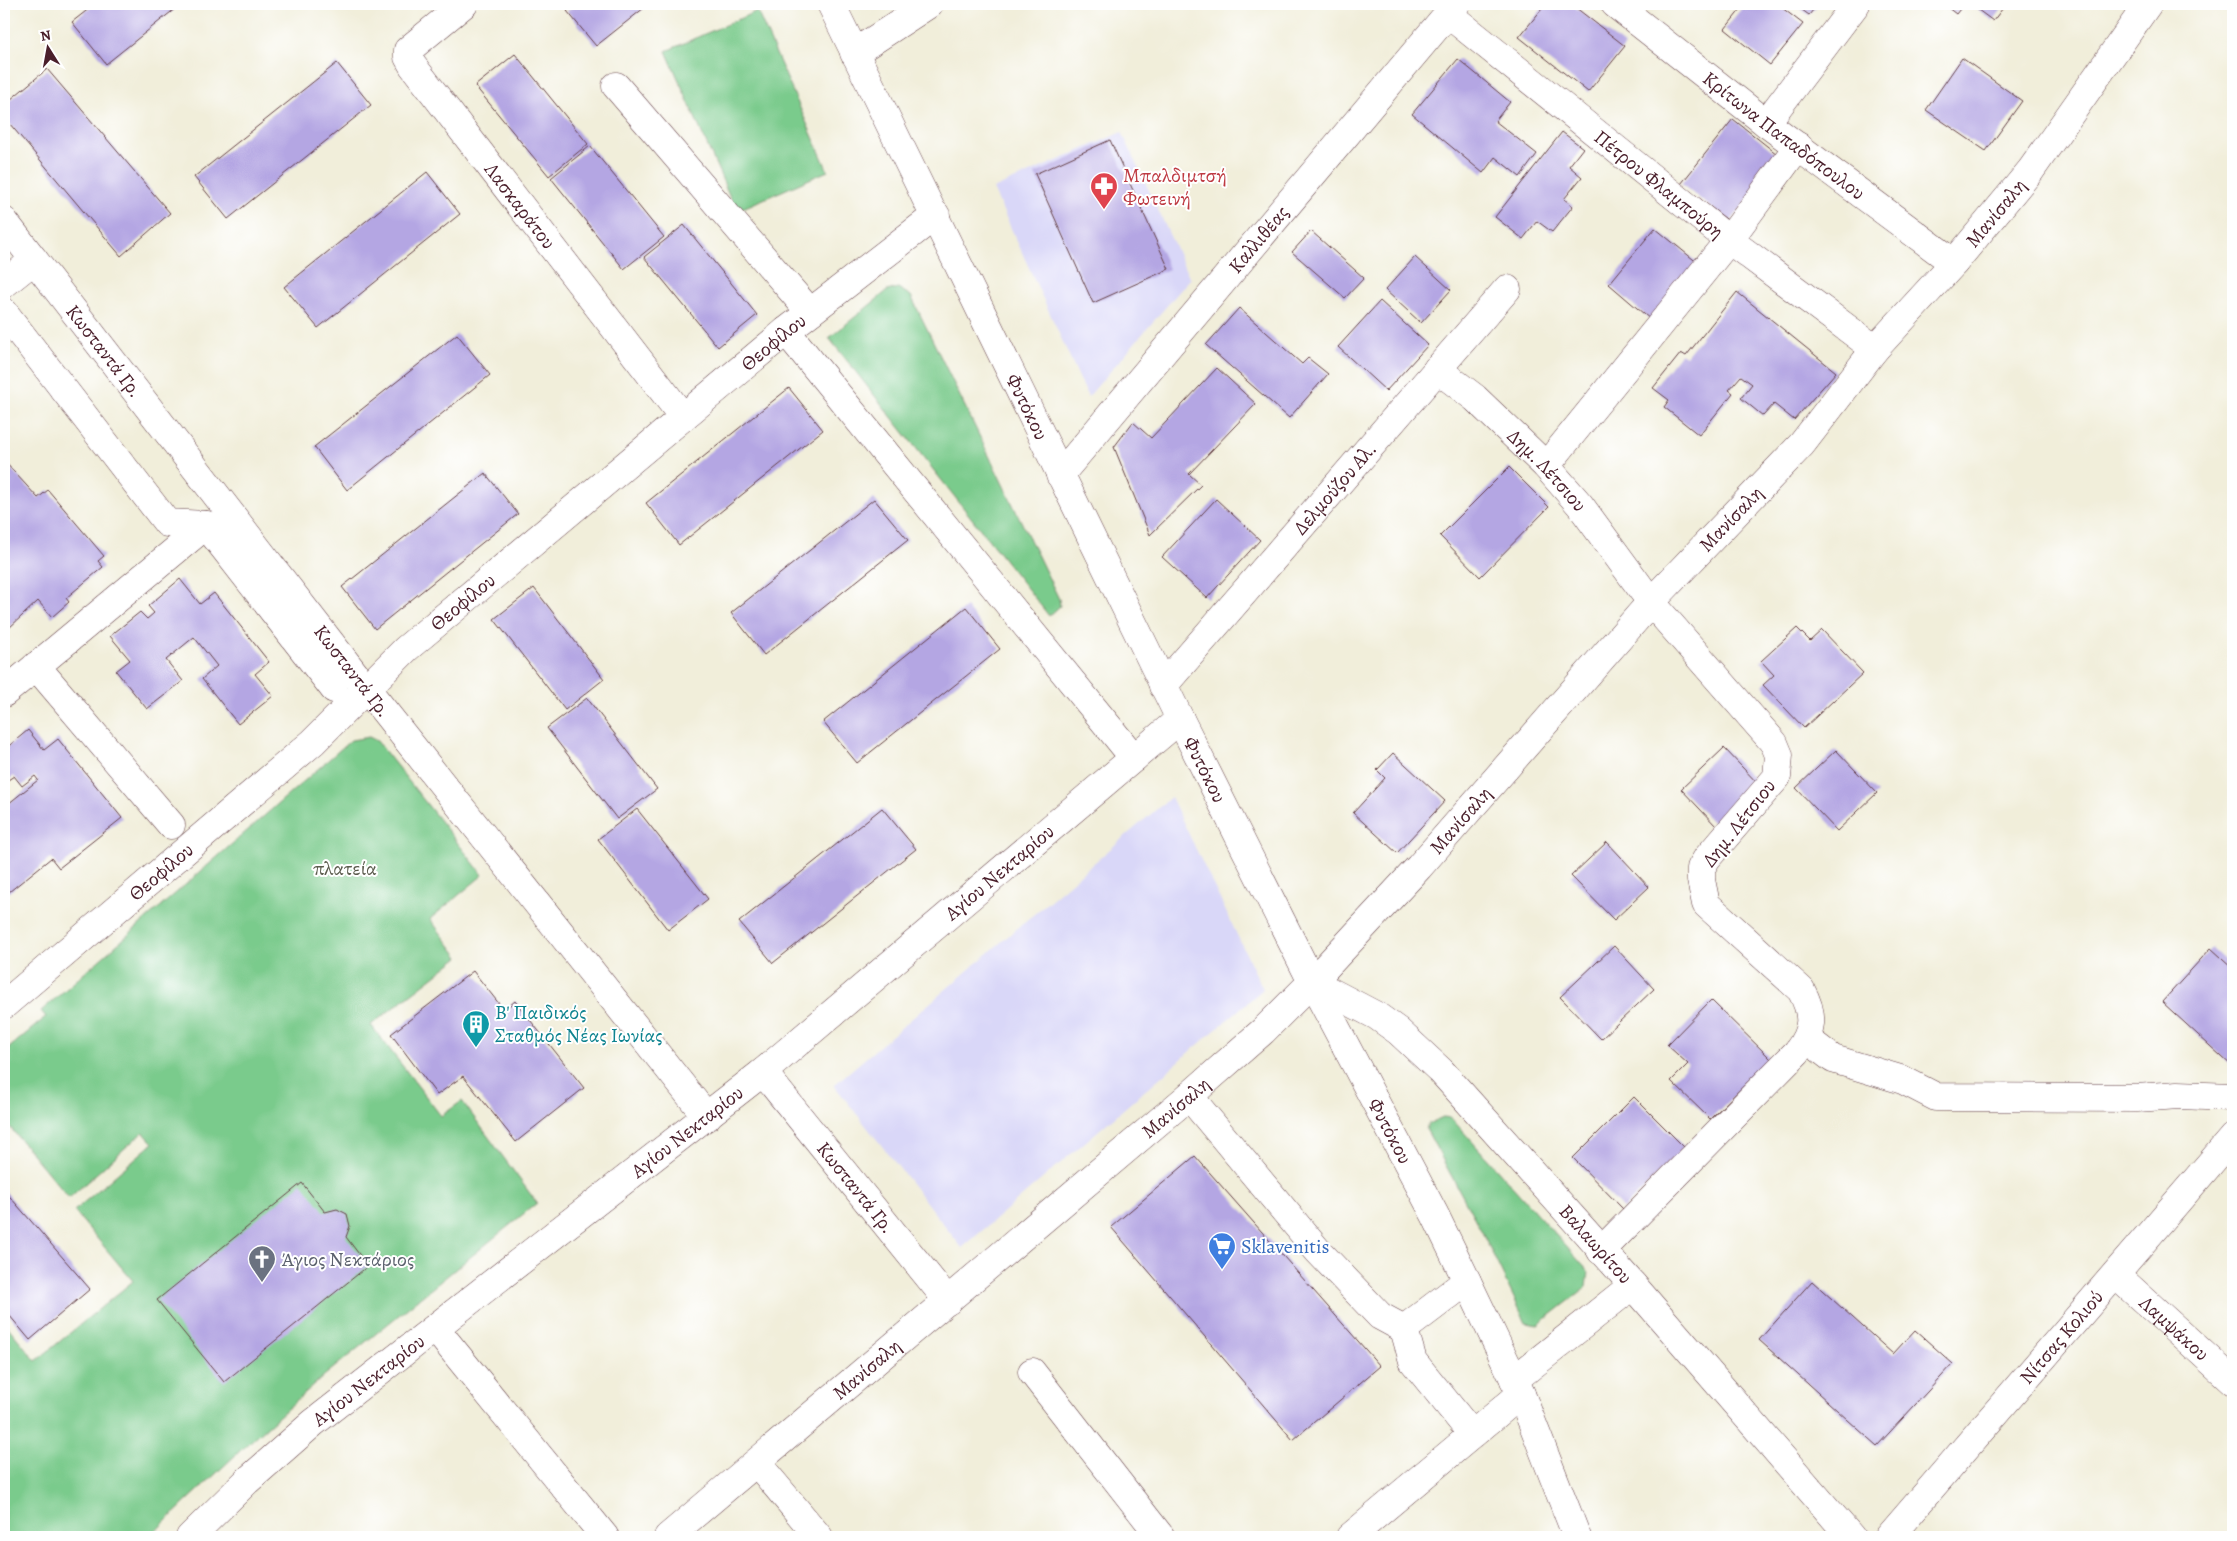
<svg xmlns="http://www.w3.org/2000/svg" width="2237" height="1541" font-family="Alegreya,serif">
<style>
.built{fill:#d9d7f8}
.green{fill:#7acb8c;stroke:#62755c}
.building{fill:#b4a6e3}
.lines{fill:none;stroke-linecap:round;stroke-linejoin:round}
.minor-casing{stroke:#633e45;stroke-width:29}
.minor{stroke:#fff;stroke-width:28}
.labels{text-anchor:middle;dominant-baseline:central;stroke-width:4;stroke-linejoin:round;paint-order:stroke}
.street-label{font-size:20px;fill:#4a1f2b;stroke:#fff}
.health-label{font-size:20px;fill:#be3a42;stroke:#fff;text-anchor:start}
.park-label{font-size:20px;fill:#5b5b4d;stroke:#fff}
.culture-label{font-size:20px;fill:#0d838f;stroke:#fff;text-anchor:start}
.shop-label{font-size:20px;fill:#366cbe;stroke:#fff;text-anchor:start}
.worship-label{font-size:20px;fill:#5b616d;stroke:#fff;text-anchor:start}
</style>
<rect width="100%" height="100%" fill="#fff"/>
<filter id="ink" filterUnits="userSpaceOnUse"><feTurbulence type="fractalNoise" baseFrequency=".02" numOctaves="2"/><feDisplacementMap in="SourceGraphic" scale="10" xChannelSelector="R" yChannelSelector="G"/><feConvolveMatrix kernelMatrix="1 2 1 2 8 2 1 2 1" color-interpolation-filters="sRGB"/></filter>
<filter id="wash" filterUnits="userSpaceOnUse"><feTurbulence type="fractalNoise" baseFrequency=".0096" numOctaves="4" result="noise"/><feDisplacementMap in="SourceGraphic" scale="20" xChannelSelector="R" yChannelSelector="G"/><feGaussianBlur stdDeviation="1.12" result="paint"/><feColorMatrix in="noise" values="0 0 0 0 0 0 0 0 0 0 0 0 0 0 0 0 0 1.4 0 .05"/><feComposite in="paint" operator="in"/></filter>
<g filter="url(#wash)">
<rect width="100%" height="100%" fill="#f1eeda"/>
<!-- built -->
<path class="built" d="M1122 132 1190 279 1088 397 993 189Z
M1171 797 1263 989 962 1248 834 1085Z"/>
<!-- green -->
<path class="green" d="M757 11 828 171 736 211 666 51Z
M898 288 911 296 1059 599 1060 606 1049 616 829 338 887 291Z
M369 737 377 741 483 875 430 919 459 957 371 1025 441 1116 462 1101 537 1203 325 1375 241 1450 149 1537H4V1322L36 1361 133 1281 74 1211 153 1143 143 1132 69 1198 4 1120V1052L46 1017 41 1011 351 740Z
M1443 1117 1451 1118 1589 1272 1587 1287 1538 1325 1526 1323 1482 1232 1426 1129 1428 1124Z"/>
<g id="blocks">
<!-- building -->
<path class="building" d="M95 4H181L106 64 72 22Z
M577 4H649L596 46 567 11Z
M1546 4H1571L1625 46 1588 92 1519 37Z
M1745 4H1777L1803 24 1770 65 1725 29Z
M1794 4H1818L1809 15Z
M1943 4H1964L1956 14Z
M1970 4H2006L1993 21Z
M515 54 588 144 549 176 475 86Z
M1962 58 2022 101 1986 151 1926 110Z
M1458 59 1510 102 1495 121 1537 154 1520 177 1495 157 1483 173 1412 114Z
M337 63 371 105 228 219 194 177Z
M47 69 170 213 121 256 4 117V105Z
M1733 119 1782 158 1730 222 1681 184Z
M1562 132 1583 148 1569 166 1582 177 1564 199 1573 206 1552 232 1537 221 1523 239 1495 217Z
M1110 140 1169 269 1093 303 1035 174Z
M590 146 664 237 624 269 551 178Z
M427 172 460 214 318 328 284 287Z
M684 225 757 315 718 347 644 257Z
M1655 228 1699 264 1651 320 1609 284Z
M1311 231 1364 278 1345 298 1292 252Z
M1415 257 1451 290 1421 323 1385 290Z
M1737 292 1836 372 1794 420 1774 404 1763 416 1741 398 1752 384 1741 376 1729 390 1733 393 1699 435 1664 407 1669 400 1653 388 1681 353 1686 356Z
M1380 301 1428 345 1386 391 1338 347Z
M1239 308 1302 364 1308 358 1328 374 1289 418 1206 345Z
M457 334 490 375 347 490 314 447Z
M1217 368 1256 404 1189 474 1201 485 1150 535 1114 447 1133 422 1151 438Z
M789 388 823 430 679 545 646 503Z
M4 461 38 498 48 490 104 556 98 561 103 567 66 598 69 602 52 617 38 601 8 629 4 624V545L6 543 4 541Z
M1509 467 1549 507 1480 577 1440 536Z
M485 473 518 514 375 629 342 587Z
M874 499 908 540 764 655 731 613Z
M1216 499 1260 540 1207 598 1162 557Z
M180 579 200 604 214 593 269 662 255 674 273 696 238 724 202 679 217 666 194 637 166 660 183 681 147 709 116 671 130 660 110 636 140 612 147 619 154 613 148 606Z
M534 588 604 679 565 710 494 619Z
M966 607 1000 649 857 763 823 722Z
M1797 628 1810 641 1822 630 1863 673 1804 728 1763 685 1774 675 1761 661Z
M587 698 657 789 617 819 547 728Z
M28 730 44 750 58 739 122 818 59 868 51 858 4 896V799L8 804 38 780 35 776 22 786 14 776 5 782 4 750Z
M1724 748 1760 786 1717 827 1681 789Z
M1836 750 1877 793 1837 831 1796 788Z
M1393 753 1445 801 1397 853 1353 813 1385 778 1377 770Z
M882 808 916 849 773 963 739 922Z
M637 809 708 899 668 930 598 839Z
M1607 842 1649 887 1614 920 1571 876Z
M1614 946 1654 989 1601 1039 1560 997Z
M2211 948 2233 968V1067L2162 1002Z
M473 971 504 1010 515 1001 584 1088 516 1142 463 1076 437 1095 391 1034Z
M1711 1000 1771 1059 1710 1119 1671 1081 1688 1064 1667 1045Z
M1634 1097 1685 1148 1623 1209 1573 1158Z
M1195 1156 1380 1366 1293 1440 1111 1227Z
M302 1183 325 1212 337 1209 347 1214 350 1226 346 1237 368 1266 224 1382 157 1300Z
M4 1190 90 1289 30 1340 4 1309Z
M1812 1281 1893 1354 1915 1330 1953 1364 1877 1446 1759 1340Z"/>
</g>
</g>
<g filter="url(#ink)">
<use href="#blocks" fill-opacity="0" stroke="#633e45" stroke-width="1"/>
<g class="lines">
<!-- minor casing -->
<g class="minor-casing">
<g id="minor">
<path id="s1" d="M464 4 408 50V57L413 66 683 417"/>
<path id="s2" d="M831 4 1180 719 1312 982 1435 1215 1467 1281 1521 1394 1577 1537"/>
<path id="s3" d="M1615 4 1766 123 1954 263"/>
<path id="s4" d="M1448 14 1729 240 1875 349"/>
<path d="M854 53 929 4"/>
<path d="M616 86 810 312"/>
<path d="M1766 123 1856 4"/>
<path id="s5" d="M4 221 354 673 707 1117"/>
<path d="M4 284 34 260"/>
<path d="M4 312 167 523 206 525 334 689"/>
<path d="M786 331 1134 758"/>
<path id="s6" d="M1437 369 1475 398 1546 466 1580 505 1651 602 1774 743 1779 755 1777 777 1707 858 1701 868V880L1706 904 1801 990C1814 1014 1814 1030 1797 1052L1601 1251"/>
<path d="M1546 466 1729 240 1798 146"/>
<path id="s7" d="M1060 475 1456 4"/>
<path d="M36 666 171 825"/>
<path id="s8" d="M1163 686 1507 289"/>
<path d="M4 693 206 525"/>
<path id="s9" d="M1312 982 1377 1016 1398 1031 1441 1071 1633 1285 1851 1537"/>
<path id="s10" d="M4 1005 313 742 406 649 786 331 936 215"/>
<path d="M1807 1039 1833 1059 1903 1080 1936 1097 2137 1098 2178 1095 2233 1097"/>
<path id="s11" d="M763 1072 948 1301"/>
<path d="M1189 1096 1318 1251 1380 1316 1404 1329 1467 1281"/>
<path id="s12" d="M2116 1275 2233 1381"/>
<path d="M435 1328 605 1537"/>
<path d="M1404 1329 1413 1361 1472 1434"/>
<path d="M1032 1372 1161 1537"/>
<path d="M1514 1380 1633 1285"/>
<path d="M757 1463 819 1537"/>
<path id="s13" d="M190 1537 247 1481 313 1423 763 1072 1180 719"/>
<path id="s14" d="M668 1537 1189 1096 1263 1031 1312 982 1419 867 1651 602 1802 444 1875 349 1954 263 2031 170 2148 4"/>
<path d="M1350 1537 1521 1394"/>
<path id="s15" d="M1889 1537 2233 1137"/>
</g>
</g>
<!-- minor -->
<use href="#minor" class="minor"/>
</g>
</g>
<!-- icons -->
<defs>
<g id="pharmacy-pin" transform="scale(1.4375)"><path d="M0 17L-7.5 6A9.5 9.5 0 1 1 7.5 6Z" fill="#e0444e" stroke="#fff"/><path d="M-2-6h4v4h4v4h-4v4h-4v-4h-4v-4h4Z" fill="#fff"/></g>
<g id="building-pin" transform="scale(1.4375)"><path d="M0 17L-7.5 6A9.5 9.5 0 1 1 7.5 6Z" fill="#0f9aa8" stroke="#fff"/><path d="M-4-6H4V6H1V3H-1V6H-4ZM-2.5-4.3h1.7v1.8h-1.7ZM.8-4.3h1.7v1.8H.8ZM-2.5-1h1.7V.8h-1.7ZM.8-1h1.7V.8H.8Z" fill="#fff"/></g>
<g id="supermarket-pin" transform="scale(1.4375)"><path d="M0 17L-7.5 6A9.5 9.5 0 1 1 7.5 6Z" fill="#3f7fe0" stroke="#fff"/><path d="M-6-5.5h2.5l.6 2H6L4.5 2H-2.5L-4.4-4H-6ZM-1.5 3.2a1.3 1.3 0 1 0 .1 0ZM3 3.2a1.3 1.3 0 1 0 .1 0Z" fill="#fff"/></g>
<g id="church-pin" transform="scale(1.4375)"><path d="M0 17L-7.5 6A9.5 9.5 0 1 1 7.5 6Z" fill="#6b7280" stroke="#fff"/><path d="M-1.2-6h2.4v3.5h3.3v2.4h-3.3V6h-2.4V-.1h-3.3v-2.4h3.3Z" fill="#fff"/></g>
</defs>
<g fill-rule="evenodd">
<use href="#pharmacy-pin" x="1104" y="186"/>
<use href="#building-pin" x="476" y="1024"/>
<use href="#supermarket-pin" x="1222" y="1246"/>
<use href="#church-pin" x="262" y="1259"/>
</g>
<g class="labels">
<!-- street labels -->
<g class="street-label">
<text stroke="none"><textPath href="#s3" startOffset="214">Κρίτωνα Παπαδόπουλου</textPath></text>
<text stroke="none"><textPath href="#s4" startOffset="271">Πέτρου Φλαμπούρη</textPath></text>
<text stroke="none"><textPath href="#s1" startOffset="266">Λασκαράτου</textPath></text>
<text stroke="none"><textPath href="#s14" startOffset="1880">Μανίσαλη</textPath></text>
<text stroke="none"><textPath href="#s7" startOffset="308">Καλλιθέας</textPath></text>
<text stroke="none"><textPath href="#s10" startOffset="1016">Θεοφίλου</textPath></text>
<text stroke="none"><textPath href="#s5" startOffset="164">Κωσταντά Γρ.</textPath></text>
<text stroke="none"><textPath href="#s2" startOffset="448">Φυτόκου</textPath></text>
<text stroke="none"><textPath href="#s6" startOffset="150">Δημ. Λέτσιου</textPath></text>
<text stroke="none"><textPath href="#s8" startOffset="262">Δελμούζου Αλ.</textPath></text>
<text stroke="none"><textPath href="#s14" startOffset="1475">Μανίσαλη</textPath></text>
<text stroke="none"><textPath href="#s10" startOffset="611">Θεοφίλου</textPath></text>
<text stroke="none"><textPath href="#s5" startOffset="569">Κωσταντά Γρ.</textPath></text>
<text stroke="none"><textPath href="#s2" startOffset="852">Φυτόκου</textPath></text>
<text stroke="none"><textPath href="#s14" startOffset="1070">Μανίσαλη</textPath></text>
<text transform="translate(1739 823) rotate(-52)">Δημ. Λέτσιου</text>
<text stroke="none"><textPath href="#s10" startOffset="206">Θεοφίλου</textPath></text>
<text stroke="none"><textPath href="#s13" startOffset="1048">Αγίου Νεκταρίου</textPath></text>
<text stroke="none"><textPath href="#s14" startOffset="665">Μανίσαλη</textPath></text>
<text stroke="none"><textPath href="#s2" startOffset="1258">Φυτόκου</textPath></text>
<text stroke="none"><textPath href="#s13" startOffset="642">Αγίου Νεκταρίου</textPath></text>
<text stroke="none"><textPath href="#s11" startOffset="148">Κωσταντά Γρ.</textPath></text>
<text stroke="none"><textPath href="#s9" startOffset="390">Βαλαωρίτου</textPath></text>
<text stroke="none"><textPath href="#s12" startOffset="79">Λαμψάκου</textPath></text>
<text stroke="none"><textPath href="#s15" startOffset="264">Νίτσας Κολιού</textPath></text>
<text stroke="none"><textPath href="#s14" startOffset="260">Μανίσαλη</textPath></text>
<text stroke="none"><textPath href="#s13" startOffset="238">Αγίου Νεκταρίου</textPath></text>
</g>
<!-- health labels -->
<g class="health-label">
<text x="1123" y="175">Μπαλδιμτσή<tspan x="1123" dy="23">Φωτεινή</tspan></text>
</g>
<!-- park labels -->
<g class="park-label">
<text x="345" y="868">πλατεία</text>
</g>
<!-- culture labels -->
<g class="culture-label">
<text x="495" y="1012">Β' Παιδικός<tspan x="495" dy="23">Σταθμός Νέας Ιωνίας</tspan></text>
</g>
<!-- shop labels -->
<g class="shop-label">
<text x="1241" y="1246">Sklavenitis</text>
</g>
<!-- worship labels -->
<g class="worship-label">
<text x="281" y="1259">Άγιος Νεκτάριος</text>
</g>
</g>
<!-- margin -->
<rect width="2237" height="1541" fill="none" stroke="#fff" stroke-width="20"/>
<!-- north arrow -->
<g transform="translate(48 48) rotate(349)" stroke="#ffffff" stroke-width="4" paint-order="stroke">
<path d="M0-4L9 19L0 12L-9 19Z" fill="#4a1f2b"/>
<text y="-8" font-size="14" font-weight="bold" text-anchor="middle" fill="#4a1f2b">N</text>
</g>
</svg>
